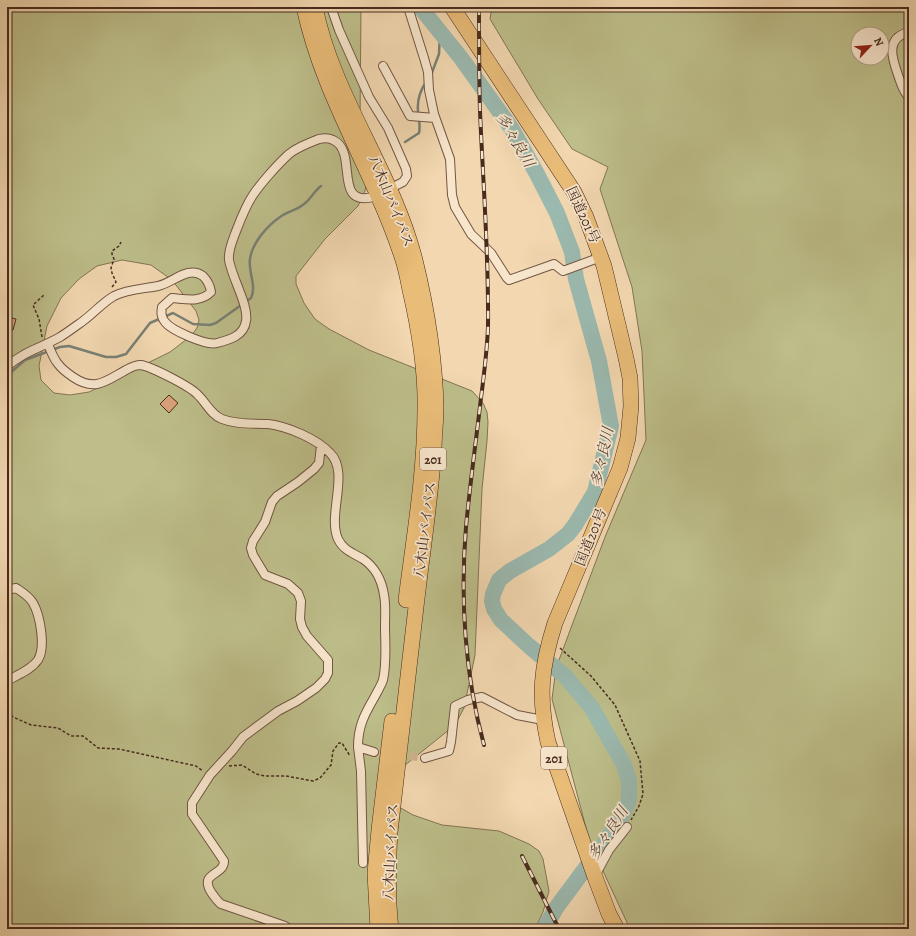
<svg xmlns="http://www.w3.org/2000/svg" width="916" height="936" font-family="Alegreya,'Noto Serif JP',serif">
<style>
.green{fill:#bdbe8a;stroke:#827454;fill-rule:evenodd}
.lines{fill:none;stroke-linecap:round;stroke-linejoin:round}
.stream{stroke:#798075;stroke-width:2.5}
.river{stroke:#9bb9af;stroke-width:16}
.building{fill:#daa27b;stroke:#472b1e}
.street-tunnel{stroke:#d0b593;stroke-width:8;stroke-dasharray:8 4;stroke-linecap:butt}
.street-casing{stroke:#725642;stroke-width:10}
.highway-casing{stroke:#472b1e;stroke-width:16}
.path{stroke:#472b1e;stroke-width:1.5;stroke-dasharray:3 2;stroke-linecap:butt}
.street{stroke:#f7e5cc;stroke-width:8}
.highway{stroke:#e9bc78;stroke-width:15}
.rail-casing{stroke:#472b1e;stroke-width:4}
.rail{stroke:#f7e5cc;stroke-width:2.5;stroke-dasharray:8;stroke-linecap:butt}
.labels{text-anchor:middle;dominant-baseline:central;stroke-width:3.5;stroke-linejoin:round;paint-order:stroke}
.shield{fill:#f7e5cc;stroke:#7c6352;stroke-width:1}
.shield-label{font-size:13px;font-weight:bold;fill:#472b1e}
.street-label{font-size:14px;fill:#472b1e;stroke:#f7e5cc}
.water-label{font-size:15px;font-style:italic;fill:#58473b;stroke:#f7e5cc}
</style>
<rect width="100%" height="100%" fill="#f2d7b0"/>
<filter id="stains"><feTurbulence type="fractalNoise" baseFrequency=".005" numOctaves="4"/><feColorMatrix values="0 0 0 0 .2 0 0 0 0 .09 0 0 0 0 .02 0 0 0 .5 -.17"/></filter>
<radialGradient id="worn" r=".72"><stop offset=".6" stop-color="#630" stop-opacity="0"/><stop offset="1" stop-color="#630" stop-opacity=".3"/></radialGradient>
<!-- green -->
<path class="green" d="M7 7H361L360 121 369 170 365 191 358 206 325 239 296 276V284L304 303 315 319 329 329 369 350 472 391 483 403 487 412 488 422 487 441 482 489 475 655 464 708 455 725 404 766 399 807 413 815 442 825 499 831 529 844 539 851 543 859 549 891 543 912 535 929H7ZM122 260 151 265 172 280 196 311 199 320 197 328 191 336 170 352 89 392 70 395 54 393 41 380 39 366 47 326 61 298 79 279 97 266Z
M492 7H909V929H630L590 843 552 699 556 668 605 537 646 440 642 351 632 287 600 189 608 167 572 149 538 99 490 19ZM858 34H882V58H858Z"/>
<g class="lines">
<!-- stream -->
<path class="stream" d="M431 75 439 54 440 32
M405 142 419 133C421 122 418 121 418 111 417 101 420 91 426 82
M7 386 9 374 25 360 60 347 69 346 106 357H116L126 354 150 323 173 313 193 324 210 325 216 323 251 298C257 286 248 272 250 259 252 243 267 226 280 217 287 212 297 210 304 204 311 199 314 191 321 186"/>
<!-- river -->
<path class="river" d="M420 7 461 58 512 129 537 174 557 213 572 252 576 279 599 361 611 426 595 492 575 525 568 534 549 549 510 571 499 580 493 594 492 601 494 609 501 620 529 646 565 676 592 708 624 765 629 781V800L623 814 605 842 556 908 544 929"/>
</g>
<!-- building -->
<path class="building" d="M7 317 16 319 13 330 7 328Z
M169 395 178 403 169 413 160 404Z"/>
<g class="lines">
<!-- street-tunnel -->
<path class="street-tunnel" d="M374 752 425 758"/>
<!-- street casing -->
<g class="street-casing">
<path id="street" d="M331 7 339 30 369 97 388 128 406 169 407 176 403 182 393 187
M408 7 424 58 428 72 429 90 434 114 450 159 452 195 455 207 471 234 491 253 507 278 509 280 554 264 563 271 601 257
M909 32C885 38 892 58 898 75 901 83 903 92 909 97
M383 66 410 116 435 118
M48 344C54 360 58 367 73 377 95 392 106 381 126 370 131 367 135 365 141 365 152 367 189 386 197 394 206 402 210 414 222 419 237 425 253 423 268 424 287 426 317 439 330 453 350 472 327 515 338 539 343 550 353 553 363 559 375 567 382 581 384 595 386 605 385 615 385 625 385 643 387 663 383 680 381 686 377 692 374 698 364 715 358 727 358 747L374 752
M7 366C15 360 24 354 33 350 42 346 51 342 60 337 68 332 76 326 83 321 94 313 102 303 114 296 128 289 143 289 158 286 173 283 188 265 203 276 208 281 210 285 211 292 200 303 186 299 172 298L162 307C161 313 161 317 165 322 171 330 206 346 217 343 229 340 244 336 246 321 249 306 232 278 229 260 228 251 232 242 235 234 240 221 245 207 253 195 261 183 278 164 289 154 295 149 311 142 319 139 323 138 329 138 333 140 359 151 332 207 373 197
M7 590 16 588C22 592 29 596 33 603 40 615 46 647 38 660 31 670 17 675 7 681
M358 747 361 771 363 863
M425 758 449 751 451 742 455 706 468 700 482 697 517 715 543 720
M595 876 609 850 627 827
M289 929 285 926 221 904C217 901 214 896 211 892 199 872 224 876 224 861L192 814V803L210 775 232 751 243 737 278 711 297 701 316 688 325 679 328 673V660L307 636 302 627 300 619 301 601 298 593 288 584 265 575 253 555 251 548 253 541 265 522 272 502 277 496 298 482 314 469 319 463 321 446"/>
</g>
<!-- highway casing -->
<g class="highway-casing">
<path id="highway" d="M304 7C323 97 375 173 403 260 406 269 408 280 410 290 419 329 426 369 425 409 425 473 414 537 406 600
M315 7C333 97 393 172 415 260 427 309 435 358 436 408 436 422 434 436 434 450 430 503 422 555 416 607 407 682 398 757 390 832 388 865 387 896 391 929
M452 7 574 192 586 217 604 266 626 358 630 378 631 406 628 438 620 468 555 623C541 667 538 697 548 742L595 877 609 914 617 929
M378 929 375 873 379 830 392 721"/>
</g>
<!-- path -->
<path class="path" d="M112 287 116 282 112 273 111 268 114 259 112 254V251L119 246 121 242
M42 337 39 319 33 305 45 294
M560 648 591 676 615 705 640 761 643 794 639 806 631 820
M7 712 13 717 31 725 58 728 71 736H83L98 748 119 749 196 766 203 771
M229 766 242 765 256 774 265 776H286L313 781 320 778 331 765 333 751 339 743H342L350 756"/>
<!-- street -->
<use href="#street" class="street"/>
<!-- highway -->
<use href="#highway" class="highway"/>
<!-- rail casing -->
<g class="rail-casing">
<path id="rail" d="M479 7C479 42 479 77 480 111 483 183 489 255 488 327 487 351 484 375 481 398 476 441 470 484 466 527 460 599 465 676 484 745
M522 856 559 929"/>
</g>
<!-- rail -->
<use href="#rail" class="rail"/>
</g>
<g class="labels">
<!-- shield labels -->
<g class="shield">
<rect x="420" y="448" width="26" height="22" rx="3"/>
<rect x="541" y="747" width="26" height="22" rx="3"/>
</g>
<g class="shield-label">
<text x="433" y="459">201</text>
<text x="554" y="758">201</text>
</g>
<!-- street labels -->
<g class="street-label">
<text transform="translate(391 201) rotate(68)">八木山バイパス</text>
<text transform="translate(583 215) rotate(65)">国道201号</text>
<text transform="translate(425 530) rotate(-83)">八木山バイパス</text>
<text transform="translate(591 537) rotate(-68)">国道201号</text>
<text transform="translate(391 852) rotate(-87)">八木山バイパス</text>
</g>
<!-- water labels -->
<g class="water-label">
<text transform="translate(515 140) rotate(59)">多々良川</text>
<text transform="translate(602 457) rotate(-78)">多々良川</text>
<text transform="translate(608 833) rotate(-57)">多々良川</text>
</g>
</g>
<!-- margin -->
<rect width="916" height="936" fill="none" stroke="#f2d7b0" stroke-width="24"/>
<rect x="8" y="8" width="900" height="920" fill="none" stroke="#472b1e" stroke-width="2"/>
<rect x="12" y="12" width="892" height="912" fill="none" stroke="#472b1e"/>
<!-- north arrow -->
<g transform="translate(870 46) rotate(64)"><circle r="19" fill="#f7e5cc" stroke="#b19b86"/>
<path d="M0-3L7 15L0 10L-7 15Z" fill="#8f2418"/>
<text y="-6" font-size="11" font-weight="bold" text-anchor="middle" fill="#472b1e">N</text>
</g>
<rect width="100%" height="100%" filter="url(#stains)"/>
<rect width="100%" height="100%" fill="url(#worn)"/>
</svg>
